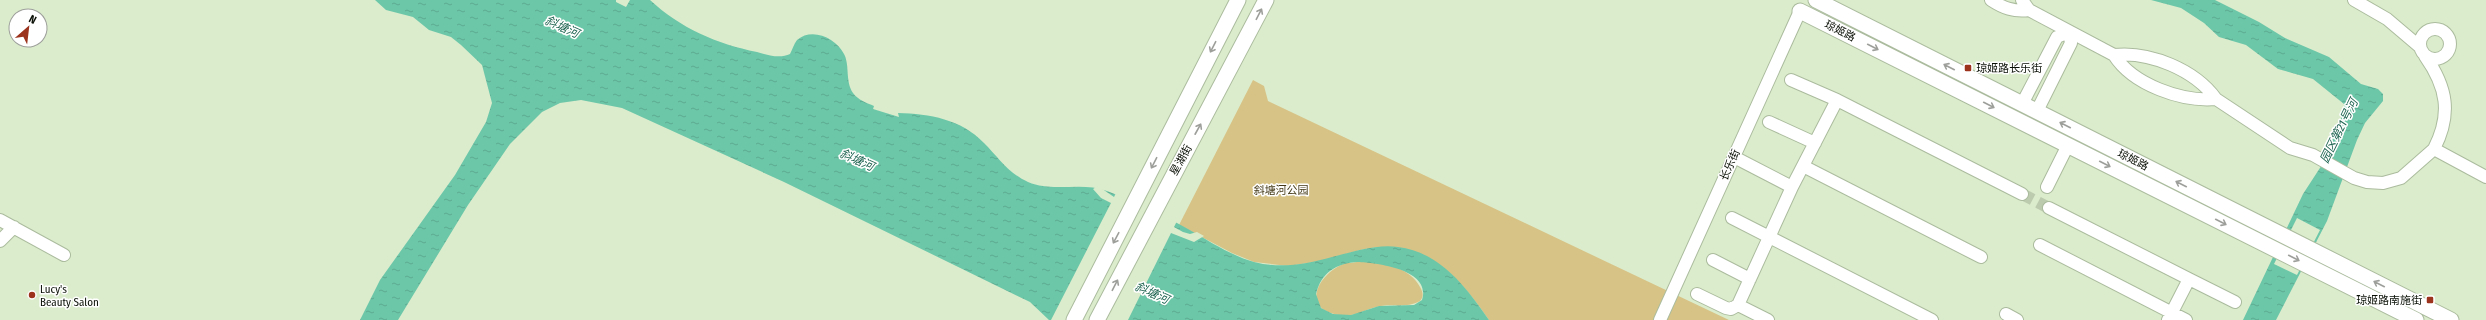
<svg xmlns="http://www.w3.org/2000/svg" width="2486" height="320" font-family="'Fira Sans Condensed','Noto Sans SC',sans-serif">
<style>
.park{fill:#d7c386}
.water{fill:url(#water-ripples);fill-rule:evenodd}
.pier{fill:#dbeccc}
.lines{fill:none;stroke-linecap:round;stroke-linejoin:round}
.minor-tunnel{stroke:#bccbae;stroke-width:12;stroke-dasharray:12 6;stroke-linecap:butt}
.minor-casing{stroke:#abbc9e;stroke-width:14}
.major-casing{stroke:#abbc9e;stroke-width:17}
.minor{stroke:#fff;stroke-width:12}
.major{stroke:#fff;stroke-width:15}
.oneway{stroke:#9d9f9b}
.poi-dot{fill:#9c331d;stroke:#fff;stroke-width:1.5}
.labels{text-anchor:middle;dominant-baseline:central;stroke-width:3;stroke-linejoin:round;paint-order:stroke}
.street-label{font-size:11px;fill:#090f05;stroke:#fff}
.poi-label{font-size:11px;fill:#090f05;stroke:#fff;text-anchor:start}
.park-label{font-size:11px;fill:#423817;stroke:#fff}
.water-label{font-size:12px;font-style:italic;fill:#1f6551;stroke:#fff}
</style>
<defs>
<pattern id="water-ripples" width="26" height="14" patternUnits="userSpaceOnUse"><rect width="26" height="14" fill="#6cc7a9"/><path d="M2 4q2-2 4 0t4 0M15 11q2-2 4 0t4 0" fill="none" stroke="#5caa90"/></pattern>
</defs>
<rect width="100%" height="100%" fill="#dbeccc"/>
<!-- park -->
<path class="park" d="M1253 80 1264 86 1268 101 1729 320H1489C1453 267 1414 231 1346 254L1350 263C1373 259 1409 265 1420 287 1423 292 1424 297 1420 301 1408 308 1394 304 1381 306 1366 308 1356 318 1339 315 1299 309 1319 272 1346 263L1315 262 1288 266 1254 262 1232 253 1179 225Z"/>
<!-- water -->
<path class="water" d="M375 0H616V2L626 7 630 0H650C680 28 717 44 757 52 767 55 780 59 790 54 792 50 794 44 797 40 812 27 836 38 844 54 850 65 845 81 853 93 858 100 867 103 874 106L873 109 899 117 898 113C930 114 961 119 984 143 999 158 1008 173 1028 182 1054 193 1081 181 1107 191 1134 201 1163 215 1188 229 1209 241 1230 255 1254 262 1281 269 1306 264 1332 257 1353 252 1376 244 1398 247 1440 252 1467 288 1489 320H1049L1030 302 784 182 622 108 581 100 560 103 542 112 510 144 468 205 398 320H360L380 280 455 175 486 122 492 103 482 65 461 45 451 37 429 30 413 17 386 10ZM1358 262C1376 263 1432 269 1422 300L1414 305 1379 306 1351 315 1333 314 1321 308 1316 294C1321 273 1336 263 1358 262Z
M2151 0H2215L2259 22 2285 38 2329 57 2361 84 2378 89 2383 94V101L2365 123 2357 140 2327 221 2276 320H2243L2303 194 2329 154 2333 144 2332 135 2345 111 2344 104 2313 79 2278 69 2246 45 2219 37 2204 23 2181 8Z"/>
<!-- pier -->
<path class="pier" d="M1098 186 1114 197 1116 193 1177 221 1174 227 1183 232 1190 234 1197 232 1204 236 1194 242 1171 233 1128 320H1051L1111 203 1101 198 1093 189Z
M2297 218 2320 230 2297 275 2274 264Z"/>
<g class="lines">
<!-- minor-tunnel -->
<path class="minor-tunnel" d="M2022 194 2049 208"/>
<!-- minor casing -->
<g class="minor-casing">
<path id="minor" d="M1991 0C2003 8 2014 12 2029 10
M2022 0 2029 10 2114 55C2133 85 2182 102 2216 99 2195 70 2150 51 2114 55
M2354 0 2387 19 2420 47
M2420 44a15 15 0 1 1 30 0a15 15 0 1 1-30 0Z
M2425 56C2447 87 2452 114 2434 149
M1791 80 1837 100
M2216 99 2290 148 2313 155 2354 178 2367 182 2383 183 2401 178 2434 149 2486 177
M2022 104 2057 37 2069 32 2071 43 2037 111
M1769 122 1815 143
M1734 157 1792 187 1738 305 1768 320
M1803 166 1981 257
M1792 187 1837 100 2022 194
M2047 187 2068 145
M2049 208 2189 279 2168 320
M1732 218 1932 320
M0 220 64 255
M0 241 14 227
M2040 245 2186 320
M1713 260 1750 279
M2189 279 2235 302
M1697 294 1726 308 1731 309 1738 305
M2006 314 2017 320
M1660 320 1800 11"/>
</g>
<!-- major casing -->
<g class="major-casing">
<path id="major" d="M1816 0 2451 320
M1800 11 2416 320
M1074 320 1238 0
M1097 320 1266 0"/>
</g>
<!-- minor -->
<use href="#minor" class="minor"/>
<!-- major -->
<use href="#major" class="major"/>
</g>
<!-- one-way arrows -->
<defs><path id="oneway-shaft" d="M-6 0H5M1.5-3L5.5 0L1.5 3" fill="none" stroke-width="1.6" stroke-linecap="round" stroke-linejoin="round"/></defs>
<g class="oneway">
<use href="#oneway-shaft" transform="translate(1259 14) rotate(-63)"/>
<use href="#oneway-shaft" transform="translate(1213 47) rotate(117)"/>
<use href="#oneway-shaft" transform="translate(1873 47) rotate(27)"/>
<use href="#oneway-shaft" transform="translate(1949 67) rotate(-153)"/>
<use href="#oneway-shaft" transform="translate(1989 105) rotate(27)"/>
<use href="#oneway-shaft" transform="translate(2065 125) rotate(-153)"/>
<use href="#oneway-shaft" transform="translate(1198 129) rotate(-61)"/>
<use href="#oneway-shaft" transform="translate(1154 163) rotate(117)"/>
<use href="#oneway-shaft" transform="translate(2105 164) rotate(27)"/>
<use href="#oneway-shaft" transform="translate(2181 184) rotate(-153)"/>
<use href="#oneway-shaft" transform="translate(2221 222) rotate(27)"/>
<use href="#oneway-shaft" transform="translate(1116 238) rotate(118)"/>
<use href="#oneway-shaft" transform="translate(2294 258) rotate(27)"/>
<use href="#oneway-shaft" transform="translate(2379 284) rotate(-153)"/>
<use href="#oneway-shaft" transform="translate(1115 285) rotate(-63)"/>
</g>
<!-- markers -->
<g class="poi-dot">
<rect x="1964" y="64" width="8" height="8" rx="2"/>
<circle cx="32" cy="295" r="4"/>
<rect x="2426" y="296" width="8" height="8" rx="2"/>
</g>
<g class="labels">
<!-- street labels -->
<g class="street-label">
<text transform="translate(1840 31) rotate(27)">琼姬路</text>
<text transform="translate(1181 160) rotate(-61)">星湖街</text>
<text transform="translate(2133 160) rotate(27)">琼姬路</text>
<text transform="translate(1730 165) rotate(-66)">长乐街</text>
</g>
<!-- poi labels -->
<g class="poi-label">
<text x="1976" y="68">琼姬路长乐街</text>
<text x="40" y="289">Lucy's<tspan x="40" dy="13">Beauty Salon</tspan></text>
<text x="2422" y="300" text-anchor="end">琼姬路南施街</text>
</g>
<!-- park labels -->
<g class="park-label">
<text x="1281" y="190">斜塘河公园</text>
</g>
<!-- water labels -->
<g class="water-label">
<text transform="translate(562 27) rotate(24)">斜塘河</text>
<text transform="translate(2339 131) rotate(-64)">园区第21号河</text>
<text transform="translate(857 160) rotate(24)">斜塘河</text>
<text transform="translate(1152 293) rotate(24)">斜塘河</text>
</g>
</g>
<!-- north arrow -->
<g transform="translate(28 28) rotate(28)"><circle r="19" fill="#ffffff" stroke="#9d9f9b"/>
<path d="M0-3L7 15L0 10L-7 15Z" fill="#9c331d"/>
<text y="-6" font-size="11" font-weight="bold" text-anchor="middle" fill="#090f05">N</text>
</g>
</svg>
